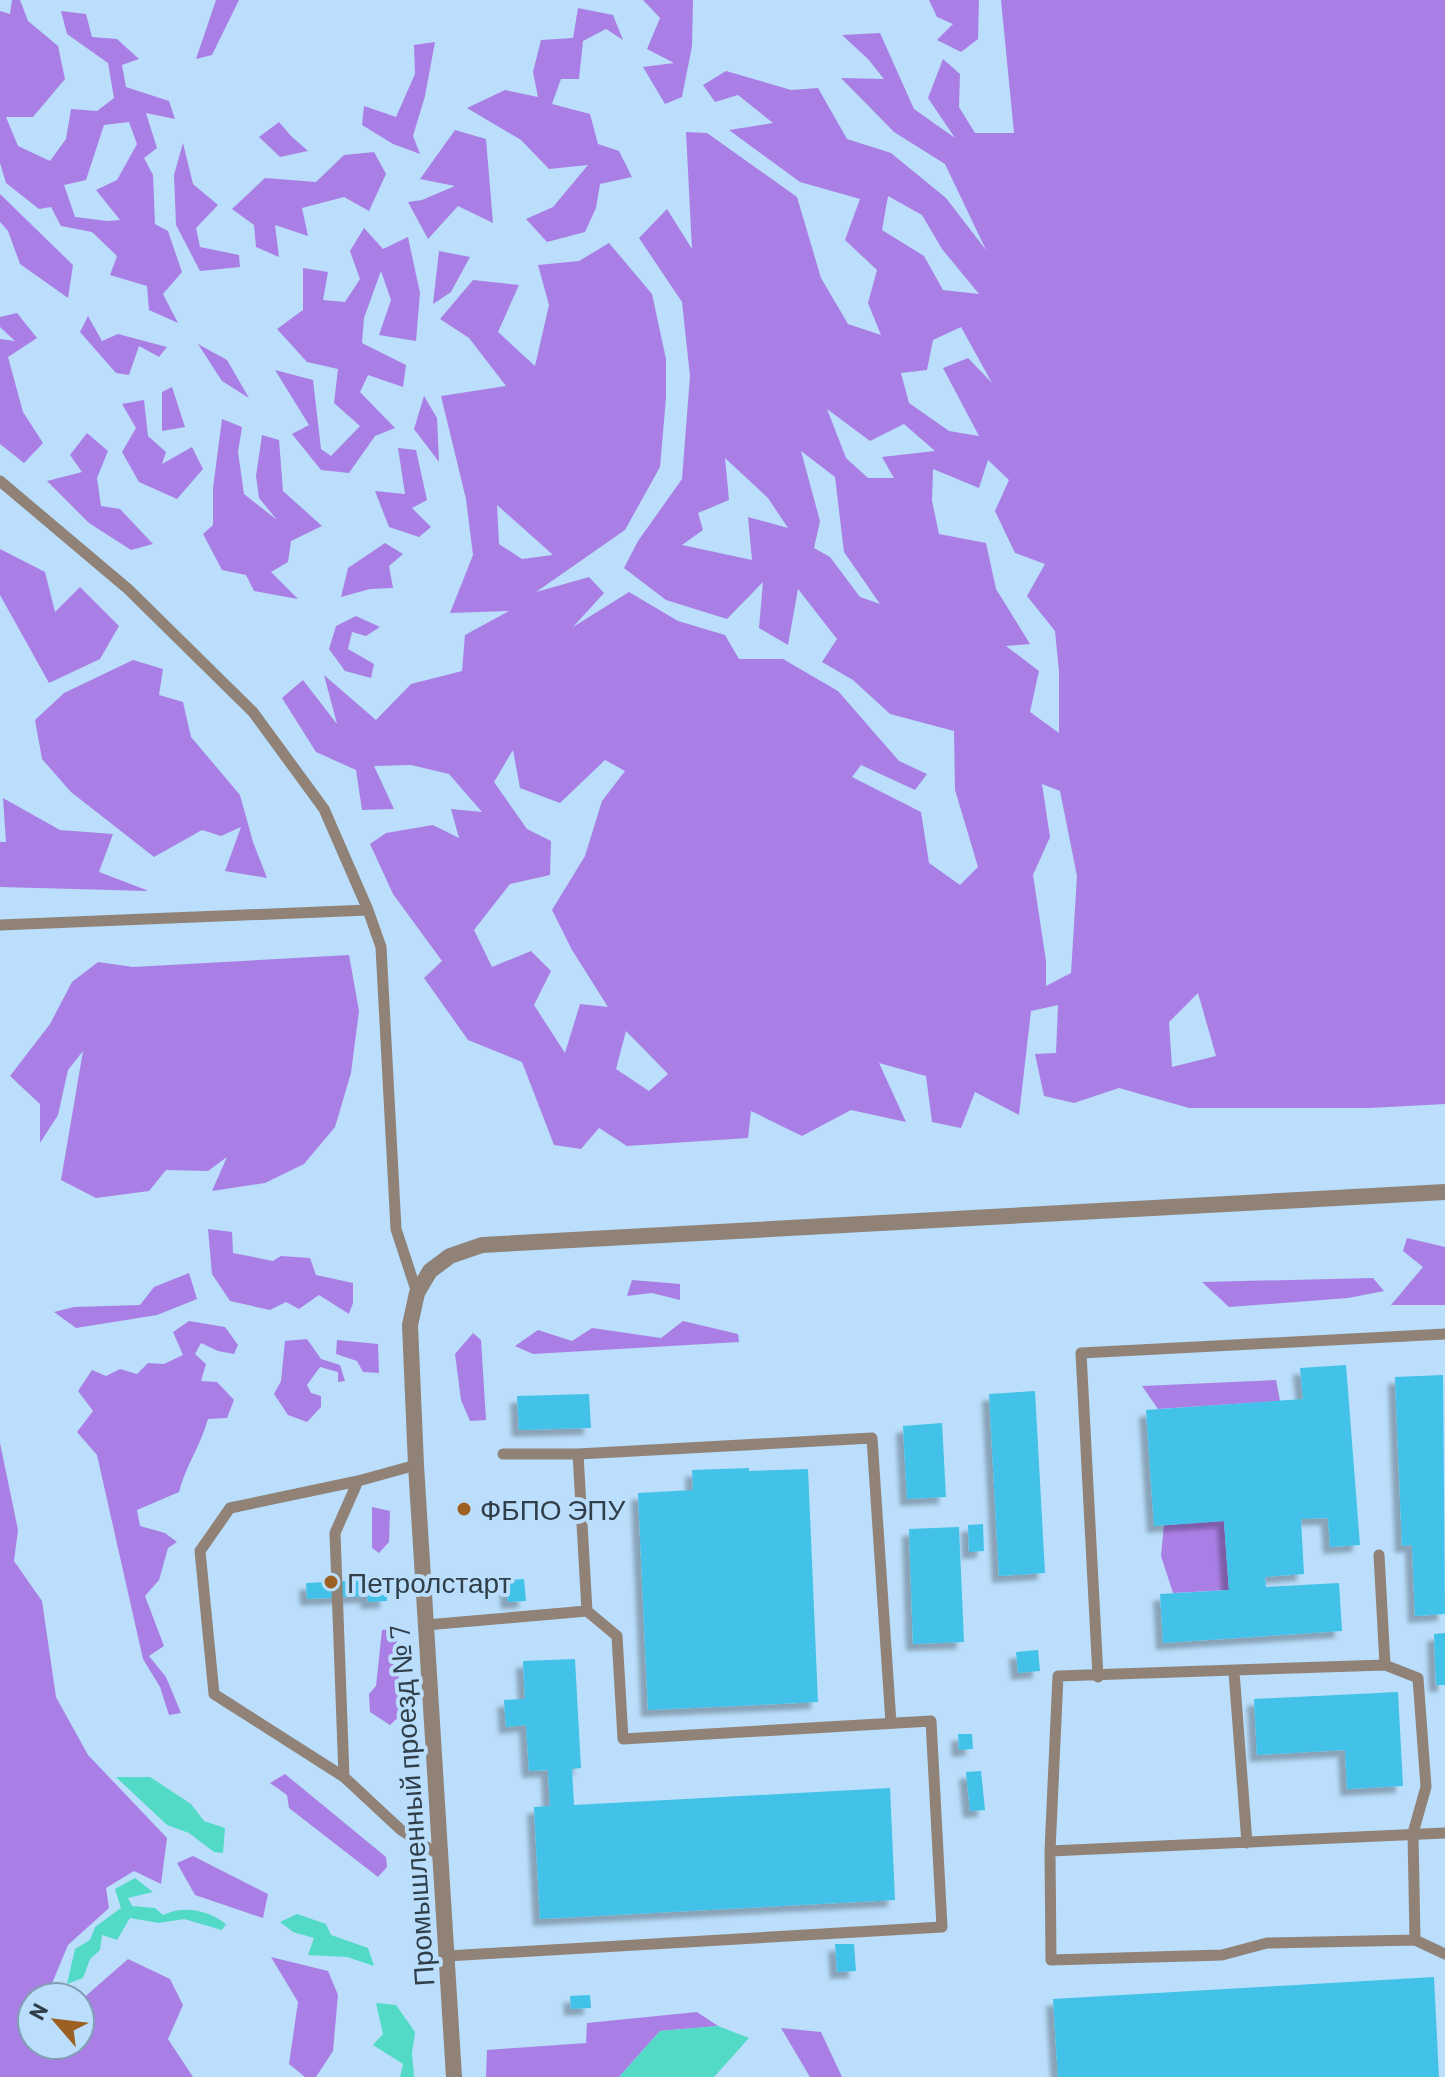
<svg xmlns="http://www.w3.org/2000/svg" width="1445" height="2077" font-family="Barlow,sans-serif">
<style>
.forest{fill:#aa7fe5;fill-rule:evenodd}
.water{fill:#52dac6}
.building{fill:#42c2e8;filter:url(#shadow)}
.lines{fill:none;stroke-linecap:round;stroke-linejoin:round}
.service{stroke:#908276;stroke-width:11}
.tertiary{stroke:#908276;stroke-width:16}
.poi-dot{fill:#9c6023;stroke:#badefb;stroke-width:3}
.labels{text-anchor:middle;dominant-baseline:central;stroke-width:8;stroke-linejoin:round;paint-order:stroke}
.poi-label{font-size:28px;fill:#303f4a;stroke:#badefb;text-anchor:start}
.street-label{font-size:28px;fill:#303f4a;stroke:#badefb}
</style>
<defs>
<filter id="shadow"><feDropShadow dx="-7" dy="7" stdDeviation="2" flood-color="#0004"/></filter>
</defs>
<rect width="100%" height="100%" fill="#badefb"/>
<!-- forest -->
<path class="forest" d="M12 0H20L28 21 58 46 65 79 33 117H6L18 146 50 161 66 139 71 109 97 111 114 98 108 63 67 34 61 11 86 14 92 37 117 39 139 59 122 65 126 87 169 101 175 119 146 113 157 148 144 158 153 175 155 224 168 231 182 272 163 294 178 323 149 310 147 286 110 275 117 256 92 232 61 226 51 207 39 209 6 183 0 163V11L10 14ZM129 122 137 144 117 180 96 190 120 220 107 221 75 217 64 185 86 180 104 125Z
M216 0H239L212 55 196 59Z
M643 0H693L692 46 682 97 665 104 643 67 674 63 647 49 660 18Z
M929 0H979L978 39 961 52 937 40 953 24 937 17Z
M1001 0H1445V1104L1369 1108H1189L1119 1088 1074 1103 1044 1096 1035 1054 1056 1053 1058 1005 1031 1011 1019 1115 975 1092 961 1128 932 1122 926 1076 879 1063 906 1122 851 1110 802 1136 751 1111 748 1138 627 1146 599 1128 581 1149 554 1145 522 1062 468 1040 424 978 442 961 393 894 370 844 386 833 433 825 459 838 451 809 482 812 449 774 411 765 374 766 394 809 362 810 356 770 316 752 282 698 303 680 337 724 324 675 376 720 411 684 462 671 465 635 509 611 450 613 473 555 466 499 441 396 506 386 469 338 440 319 473 280 519 285 498 332 535 366 549 305 538 265 579 261 609 243 652 294 666 359V398L660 467 625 530 536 592 589 577 604 593 573 627 629 592 678 621 725 635 739 659H783L838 691 899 761 927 774 915 790 861 765 852 777 921 812 929 863 960 885 978 867 955 790 954 731 890 714 853 680 822 662 837 639 798 589 788 645 759 628 763 582 727 619 666 600 624 568 638 541 682 479 690 376 682 302 639 238 667 209 692 249 686 132 707 133 797 197 821 278 848 324 881 335 868 303 877 270 845 240 860 199 800 182 729 130 773 123 738 95 715 102 703 85 726 71 791 90 818 88 847 139 891 153 946 198 986 250 945 164 894 132 841 78 884 79 868 59 842 35 880 33 914 109 955 138 928 98 943 59 960 74 959 107 975 133H1014ZM888 196 922 215 942 249 979 294 943 290 924 256 882 230ZM961 327 992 383 968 358 943 368 979 436 949 431 909 403 901 373 927 370 933 340ZM827 409 870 441 904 424 935 451 882 457 894 478H868L846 458ZM801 451 835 477 844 552 880 604 860 597 830 557 814 548 820 521ZM725 458 768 498 788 528 748 517 752 560 682 545 703 530 698 513 729 500ZM988 460 1009 480 995 511 1015 553 1045 564 1027 596 1055 631 1059 672V733L1030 712 1039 671 1006 646 1030 644 996 589 986 543 939 534 932 501 933 469 979 488ZM497 505 552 554V555L522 559 499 544ZM513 750 520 788 560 803 605 760 625 771 602 801 585 856 552 910 572 950 608 1007 580 1004 565 1053 534 1005 551 971 531 951 492 967 474 930 510 884 550 875 551 841 527 829 494 782ZM1042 784 1060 791 1077 876 1071 973 1046 986V961L1033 875 1050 837ZM1198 993 1216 1056 1172 1067 1169 1022ZM626 1031 668 1074 649 1091 616 1069Z
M578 8 613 15 623 40 606 29 583 41 579 79H561L552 104 590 114 598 144 619 151 632 177 600 184 596 208 585 232 547 242 526 219 553 207 588 165 549 169 521 140 467 108 505 90 538 97 533 72 541 40 573 38Z
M435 42 425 96 413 136 420 154 393 144 362 125 364 106 396 117 415 74 414 45Z
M279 122 291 136 308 151 280 157 259 137Z
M455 130 486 139 493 223 458 206 428 239 408 202 422 200 455 186 420 179Z
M183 143 193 184 218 205 196 228 200 247 239 255 240 267 200 271 176 225 174 175Z
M374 152 386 174 369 211 344 197 302 208 308 236 275 225 279 257 256 247 254 225 232 209 265 178 316 182 344 155Z
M0 194 73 265 68 298 20 264 8 231 0 222Z
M364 228 383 249 408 237 420 293 416 341 379 335 391 300 381 271 364 318 362 343 406 365 403 387 368 375 360 392 395 428 375 436 349 473 321 470 292 434 309 425 275 370 313 380 321 449 331 456 360 426 334 403 338 369 307 362 277 329 303 310V268L328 272 323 300 345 302 360 279 350 251Z
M439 251 470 257 451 292 433 304Z
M17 313 37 338 8 357 23 412 43 443 24 463 0 444V339L15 341 0 327V317Z
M88 316 102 341 118 334 167 347 159 357 139 346 129 375 116 373 80 332Z
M198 344 227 360 249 398 222 381Z
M172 387 185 427 162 431V392Z
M424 396 437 418 439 462 414 429Z
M144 400 148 436 166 452 162 464 192 447 203 469 177 499 139 482 122 452 136 428 122 404Z
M222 419 242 427 238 452 244 494 277 520 259 498 256 476 262 435 279 440 283 491 322 526 291 541 288 562 271 572 298 599 254 591 246 575 222 570 203 534 213 525V488Z
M87 433 108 451 97 478 101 506 120 509 153 544 131 550 89 523 47 481 82 472 70 455Z
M398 448 416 450 427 500 412 508 431 527 419 537 389 527 375 491 405 494Z
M385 543 403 554 389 566 393 588 370 589 341 597 348 568Z
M0 549 45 572 55 612 80 587 119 626 100 659 49 683 0 595Z
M356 616 380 627 366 636 352 632 348 649 374 664 371 678 345 671 329 649 336 626Z
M133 660 163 669 159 695 183 702 191 737 240 795 253 842 267 878 225 871 241 827 221 836 202 830 154 857 71 792 42 759 35 720 64 693Z
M3 798 60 830 113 834 99 872 149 891 0 887V842H6Z
M349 955 359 1011 351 1073 335 1127 304 1164 265 1183 212 1191 227 1157 208 1171 166 1170 149 1191 96 1198 61 1180 83 1051 68 1070 58 1115 40 1143V1104L10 1076 50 1024 72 982 98 962 133 967Z
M208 1229 232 1232 233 1253 273 1261 281 1256 310 1258 316 1275 353 1283V1303L349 1314 319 1295 299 1309 286 1302 270 1310 230 1301 212 1274Z
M1407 1238 1445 1247V1305H1391L1423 1267 1403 1251Z
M189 1273 197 1299 157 1315 76 1328 54 1312 74 1307 140 1305 154 1287Z
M1373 1278 1384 1291 1348 1298 1229 1307 1202 1282Z
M632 1280 680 1284V1300L652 1293 627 1296Z
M189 1321 225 1327 238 1345 234 1354 218 1351 201 1343 195 1354 206 1364 201 1381 217 1382 234 1400 227 1418 208 1419C201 1445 185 1467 179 1492L137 1510 140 1526 165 1533 177 1542 168 1548 159 1580 145 1596 164 1646 149 1656 166 1677 181 1713 169 1715 160 1687 143 1659 97 1455 77 1432 93 1411 78 1391 92 1370 106 1376 120 1369 137 1374 148 1363 164 1364 183 1355 173 1332Z
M683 1321 738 1334 739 1342 533 1354 515 1346 538 1330 572 1341 592 1328 661 1338Z
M473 1333 481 1340 486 1420 470 1421 461 1400 455 1354Z
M307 1339 321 1359 340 1365 345 1381 338 1382V1372L320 1367 307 1385 311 1393 321 1396V1407L307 1422 288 1415 274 1394 281 1381 285 1341Z
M337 1340 378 1344 379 1373 363 1372 357 1361 336 1354Z
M1276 1380 1280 1401 1158 1409 1142 1386Z
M0 1443 18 1530 14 1561 42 1601 56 1697 88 1755 167 1838 161 1884 134 1871 106 1888 109 1908 68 1945 48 1993 54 1997H32V2045H80V2001L128 1959 170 1979 183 2005 168 2039 193 2077H0Z
M372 1507 390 1511 389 1542 379 1553 372 1548Z
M1224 1521 1229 1590 1173 1593 1161 1556 1164 1525Z
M396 1629 400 1701 405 1711 390 1725 370 1712 369 1694 376 1686 382 1630Z
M285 1774 386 1857 387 1867 378 1877 289 1808 287 1795 270 1783Z
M193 1856 268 1894 263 1918 195 1895 177 1863Z
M271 1957 328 1971 338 1995 333 2051 316 2077H305L289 2064 298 2002Z
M697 2012 718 2026 660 2031 619 2077H486L487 2050 586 2043 587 2023Z
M781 2028 821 2032 842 2077H810Z"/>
<!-- water -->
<path class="water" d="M116 1777H150L191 1804 204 1821 225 1828 223 1853 214 1852 189 1833 167 1825Z
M135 1878 153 1892 128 1898 132 1906 155 1908 163 1915C184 1905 208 1910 226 1924L222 1930 184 1919 159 1923 130 1918 117 1940 102 1935 100 1950 90 1959 83 1978 67 1984 75 1949 90 1940 95 1927 121 1908 115 1889Z
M297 1914 326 1924 331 1935 368 1948 374 1966 347 1957 308 1955 314 1938 293 1932 280 1922Z
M376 2003 396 2005 415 2032 412 2053 414 2077H400L403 2064 373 2045 383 2034Z
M718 2026 749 2038 714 2077H619L660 2031Z"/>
<!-- building -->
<path class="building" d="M1346 1365 1360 1545 1330 1547 1328 1518 1301 1519 1304 1574 1265 1577 1266 1587 1339 1583 1342 1631 1163 1643 1160 1594 1229 1590 1224 1521 1154 1526 1146 1410 1303 1399 1300 1368Z
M1443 1375 1445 1614 1415 1616 1412 1545 1402 1546 1395 1377Z
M1035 1391 1045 1573 999 1576 989 1394Z
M589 1394 591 1428 519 1430 517 1396Z
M942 1423 946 1497 907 1499 903 1426Z
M749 1468V1471L808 1469 818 1702 648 1710 638 1493 693 1490 692 1470Z
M983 1524 984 1551 969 1552 968 1525Z
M959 1527 964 1642 913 1644 909 1529Z
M386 1576 387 1601 368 1602 367 1596 307 1599 306 1583 367 1580V1577Z
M524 1579 526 1601 508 1602 506 1580Z
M1445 1633V1685H1436L1434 1634Z
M1038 1650 1040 1671 1018 1673 1016 1652Z
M575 1659 581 1768 572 1769 574 1805 890 1788 895 1900 540 1919 534 1807 550 1806 548 1770 529 1771 526 1725 506 1727 504 1700 525 1699 523 1661Z
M1398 1692 1403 1786 1347 1789 1345 1750 1257 1755 1254 1699Z
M958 1734H972L973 1749 959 1750Z
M981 1771 985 1810 970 1811 966 1772Z
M835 1944H854L856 1971 837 1972Z
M1434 1977 1439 2077H1058L1053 1999Z
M590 1995 591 2008 571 2009 570 1996Z"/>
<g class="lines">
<!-- service -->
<path class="service" d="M0 481 128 589 253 712 324 809 368 910
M0 925 368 910 381 947 396 1229 417 1293
M503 1454H578L872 1438 891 1723
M578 1454 587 1611
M416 1465 358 1481 335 1533 344 1777 401 1830 439 1855
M1379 1555 1385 1665 1058 1676 1050 1851 1051 1960 1222 1955 1267 1943 1415 1940 1445 1954
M426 1625 587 1611 617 1636 623 1739 931 1721 942 1927 447 1956
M1385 1665 1418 1678 1426 1787 1413 1833 1415 1940
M1234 1672 1247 1843
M1098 1677 1081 1353 1445 1334
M344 1777 214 1694 200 1551 230 1508 358 1481
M1050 1851 1445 1833"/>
<!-- tertiary -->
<path class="tertiary" d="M454 2077 416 1465 410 1325 417 1293 430 1271 450 1256 482 1245 1445 1192"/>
</g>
<!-- markers -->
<g class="poi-dot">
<circle cx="464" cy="1509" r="8"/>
<circle cx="331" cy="1582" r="8"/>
</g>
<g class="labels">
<!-- poi labels -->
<g class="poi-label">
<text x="480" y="1509">ФБПО ЭПУ</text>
<text x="347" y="1582">Петролстарт</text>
</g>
<!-- street labels -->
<g class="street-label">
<text transform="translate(411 1806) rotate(-94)">Промышленный проезд № 7</text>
</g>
</g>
<!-- north arrow -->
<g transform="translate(56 2021) rotate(298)"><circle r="38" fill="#badefb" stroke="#839eb4" stroke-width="2"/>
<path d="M0-6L14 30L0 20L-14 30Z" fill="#9c6023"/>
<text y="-12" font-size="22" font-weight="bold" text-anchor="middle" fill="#303f4a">N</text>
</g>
</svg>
